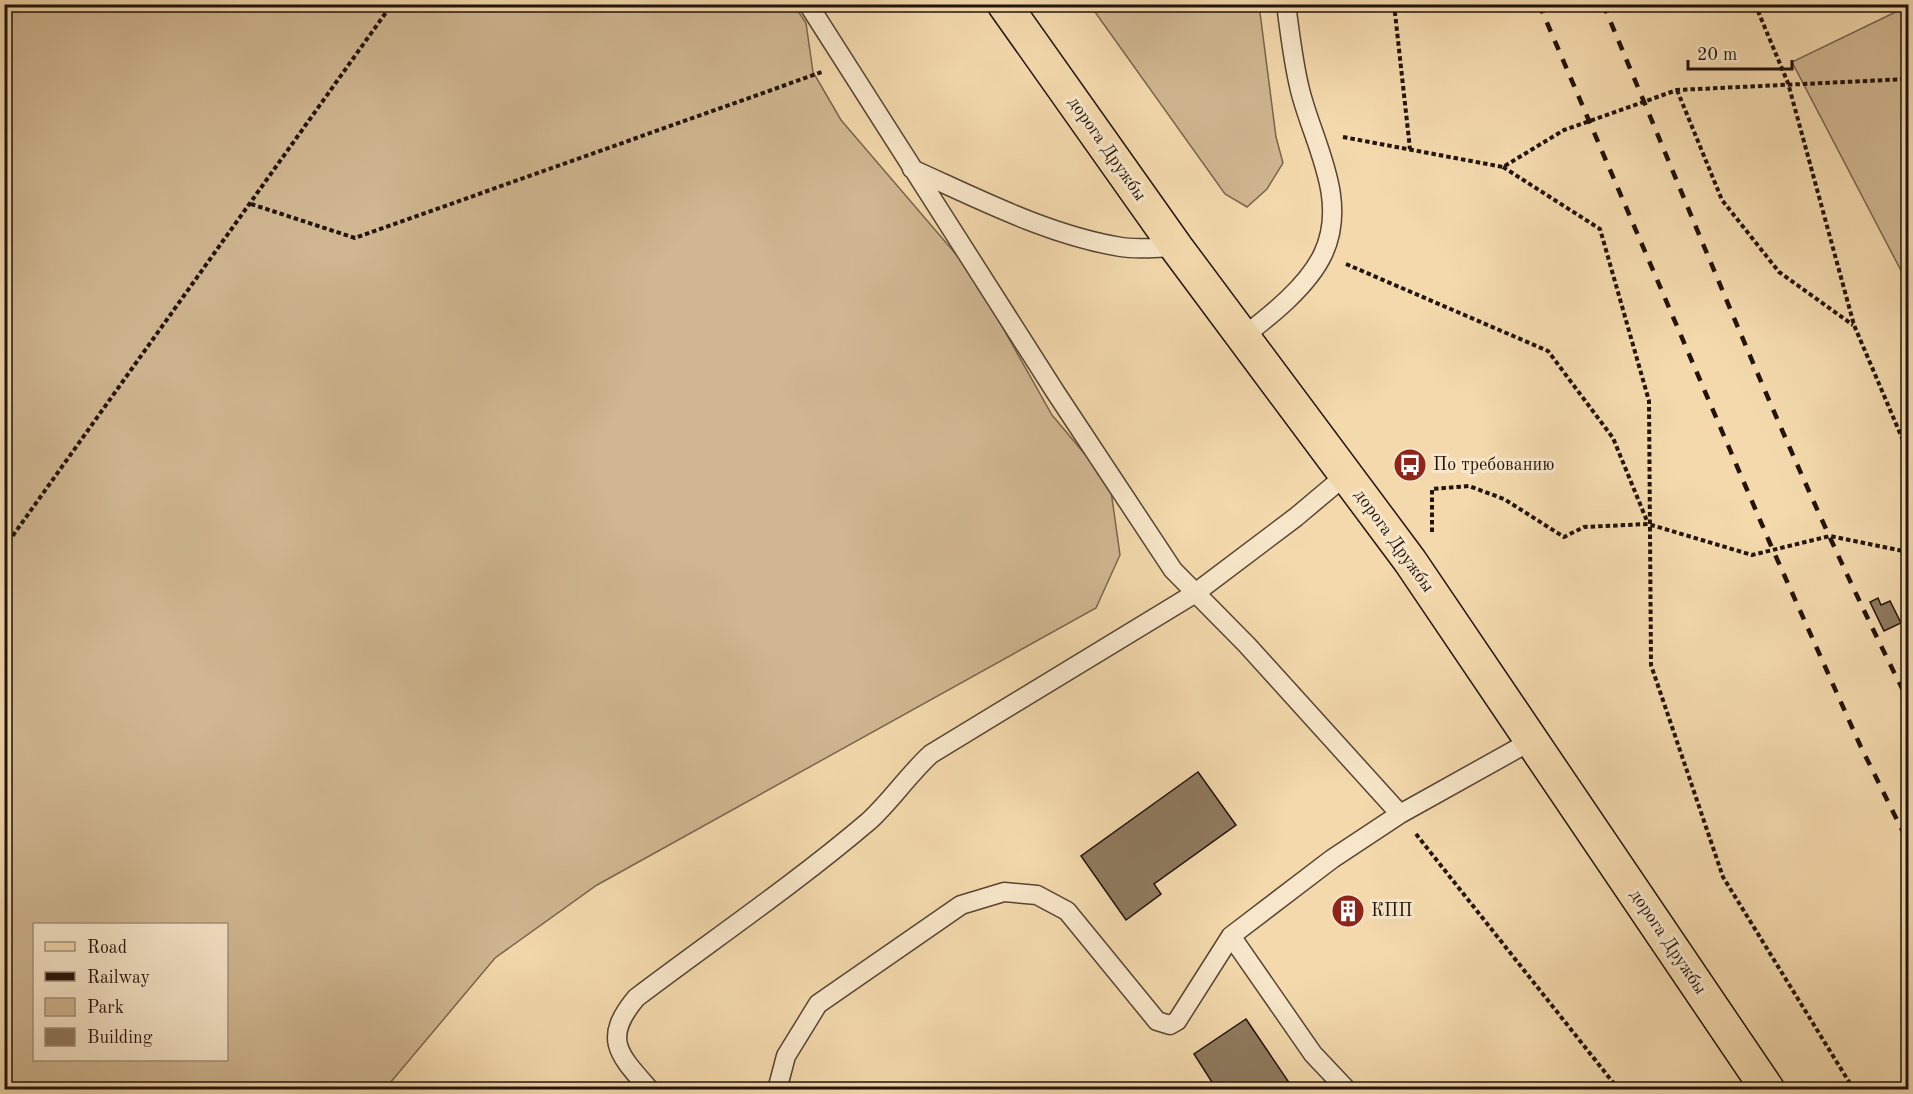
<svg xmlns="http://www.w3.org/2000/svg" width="1913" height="1094" font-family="'Old Standard TT',serif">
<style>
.green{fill:#d0b791;stroke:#7a654e;stroke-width:1.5;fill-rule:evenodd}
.building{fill:#8f7a5f;stroke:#23130b;stroke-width:1.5}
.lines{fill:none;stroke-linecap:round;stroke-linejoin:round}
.service-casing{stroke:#574433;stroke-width:21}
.primary-casing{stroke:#23130b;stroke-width:36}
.path{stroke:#23130b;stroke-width:4;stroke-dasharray:4.5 3;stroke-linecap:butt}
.service{stroke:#f7e6c9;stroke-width:18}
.primary{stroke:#f3d9ac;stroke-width:33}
.rail{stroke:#23130b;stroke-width:4.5;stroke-dasharray:10 10;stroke-linecap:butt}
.labels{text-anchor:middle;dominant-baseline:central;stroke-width:6;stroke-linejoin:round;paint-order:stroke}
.street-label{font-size:18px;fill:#23130b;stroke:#f7e6c9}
.poi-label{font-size:18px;fill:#23130b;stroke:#f7e6c9;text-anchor:start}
</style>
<rect width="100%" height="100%" fill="#f3d9ac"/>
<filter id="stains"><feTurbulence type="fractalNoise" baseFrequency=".00333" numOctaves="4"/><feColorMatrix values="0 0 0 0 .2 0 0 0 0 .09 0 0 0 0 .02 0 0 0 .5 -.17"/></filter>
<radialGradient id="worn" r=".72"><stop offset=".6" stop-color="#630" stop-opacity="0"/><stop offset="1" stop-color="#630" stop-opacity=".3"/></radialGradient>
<!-- green -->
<path class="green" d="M5 5H794L806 23 813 72 841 120 972 273 1052 415 1110 484 1120 555 1096 608 597 885 495 958 385 1089 5 1090ZM34 924H226V1060H34Z
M1090 5H1259L1276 137 1283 163 1267 189 1247 207 1225 194Z
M1908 6V284L1792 62Z"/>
<!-- building -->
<path class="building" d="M1878 598 1881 605 1890 601 1901 623 1884 631 1870 602Z
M1198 772 1236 825 1154 884 1161 894 1126 920 1081 856Z
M1352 895 1364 912 1344 927 1332 910Z
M1246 1019 1294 1090H1217L1194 1054Z"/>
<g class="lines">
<!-- service casing -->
<g class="service-casing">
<path id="service" d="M808 4 1056 393 1173 570 1247 645 1400 814
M912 169C979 199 1048 235 1121 247 1139 250 1159 247 1176 247
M1244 336C1271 315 1308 286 1323 254 1349 199 1313 143 1300 90 1293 62 1290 33 1286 4
M1231 936 1313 1054 1347 1090
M650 1090C618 1054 602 1039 636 998 714 939 795 884 869 821 891 801 908 775 931 754L1194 594 1296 517 1346 475
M777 1090 786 1056 818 1004 961 905 1004 892 1037 895 1067 911 1157 1021 1170 1025 1177 1021 1231 936 1332 859 1400 814 1531 741"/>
</g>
<!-- primary casing -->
<g class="primary-casing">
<path id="primary" d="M1004 4 1176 247 1410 561 1768 1090"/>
</g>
<!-- path -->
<path class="path" d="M1394 4 1410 149
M1755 4 1788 83 1854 325 1908 452
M1677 90 1722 200 1779 272 1853 325
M1343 137 1503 167 1564 130 1677 90 1908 79
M1503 167 1600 229 1649 401 1651 665 1723 877 1854 1090
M251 204 355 238 822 72
M1346 264 1548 351 1613 438 1647 521
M1432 532V489L1469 486 1504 499 1564 537 1584 527 1648 524 1752 555 1830 536 1908 552
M4 548 392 4
M1416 834 1619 1090"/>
<!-- service -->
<use href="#service" class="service"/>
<!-- primary -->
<use href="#primary" class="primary"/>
<!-- rail -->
<path class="rail" d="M1539 4 1769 541 1860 745 1908 842
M1603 4C1702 238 1794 475 1908 700"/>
</g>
<!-- icons -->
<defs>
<g id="bus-disc" transform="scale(1.725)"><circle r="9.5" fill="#8f2418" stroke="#f7e6c9"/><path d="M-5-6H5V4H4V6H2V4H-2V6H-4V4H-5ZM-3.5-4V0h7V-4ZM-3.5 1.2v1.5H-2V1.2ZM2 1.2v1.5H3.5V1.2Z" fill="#fff"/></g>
<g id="building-disc" transform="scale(1.725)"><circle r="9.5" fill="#8f2418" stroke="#f7e6c9"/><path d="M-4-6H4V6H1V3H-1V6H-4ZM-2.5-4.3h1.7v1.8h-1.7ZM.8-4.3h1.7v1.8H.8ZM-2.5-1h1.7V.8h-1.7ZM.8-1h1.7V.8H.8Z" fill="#fff"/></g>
</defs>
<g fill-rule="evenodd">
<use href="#bus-disc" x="1410" y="465"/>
<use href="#building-disc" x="1348" y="911"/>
</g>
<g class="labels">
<!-- street labels -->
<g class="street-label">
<text transform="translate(1107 149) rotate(55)">дорога Дружбы</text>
<text transform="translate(1394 541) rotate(54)">дорога Дружбы</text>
<text transform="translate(1668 942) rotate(56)">дорога Дружбы</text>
</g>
<!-- poi labels -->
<g class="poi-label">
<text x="1433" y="465">По требованию</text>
<text x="1371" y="911">КПП</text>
</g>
</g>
<!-- margin -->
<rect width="1913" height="1094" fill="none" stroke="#f3d9ac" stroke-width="24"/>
<rect x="6" y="6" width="1901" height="1082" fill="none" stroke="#23130b" stroke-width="3"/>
<rect x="12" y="12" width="1889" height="1070" fill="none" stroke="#23130b" stroke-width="1.5"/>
<!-- legend -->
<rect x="33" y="923" width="195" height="138" fill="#f7e6c9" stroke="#a2927d" stroke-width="1.5"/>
<rect x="45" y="942" width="30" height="9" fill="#f3d9ac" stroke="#a2927d" stroke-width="1.5"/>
<text x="87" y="953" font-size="18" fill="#23130b">Road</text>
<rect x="45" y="972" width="30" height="9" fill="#23130b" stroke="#a2927d" stroke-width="1.5"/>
<text x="87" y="983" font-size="18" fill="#23130b">Railway</text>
<rect x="45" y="998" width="30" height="18" fill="#d0b791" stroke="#a2927d" stroke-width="1.5"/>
<text x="87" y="1013" font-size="18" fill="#23130b">Park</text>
<rect x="45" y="1028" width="30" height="18" fill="#8f7a5f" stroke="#a2927d" stroke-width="1.5"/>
<text x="87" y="1043" font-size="18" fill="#23130b">Building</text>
<!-- scale -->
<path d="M1688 60v9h104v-9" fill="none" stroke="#23130b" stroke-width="3"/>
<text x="1697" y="60" font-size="18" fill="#23130b" stroke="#f7e6c9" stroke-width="4.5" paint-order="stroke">20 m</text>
<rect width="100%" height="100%" filter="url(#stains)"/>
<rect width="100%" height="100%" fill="url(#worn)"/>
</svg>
